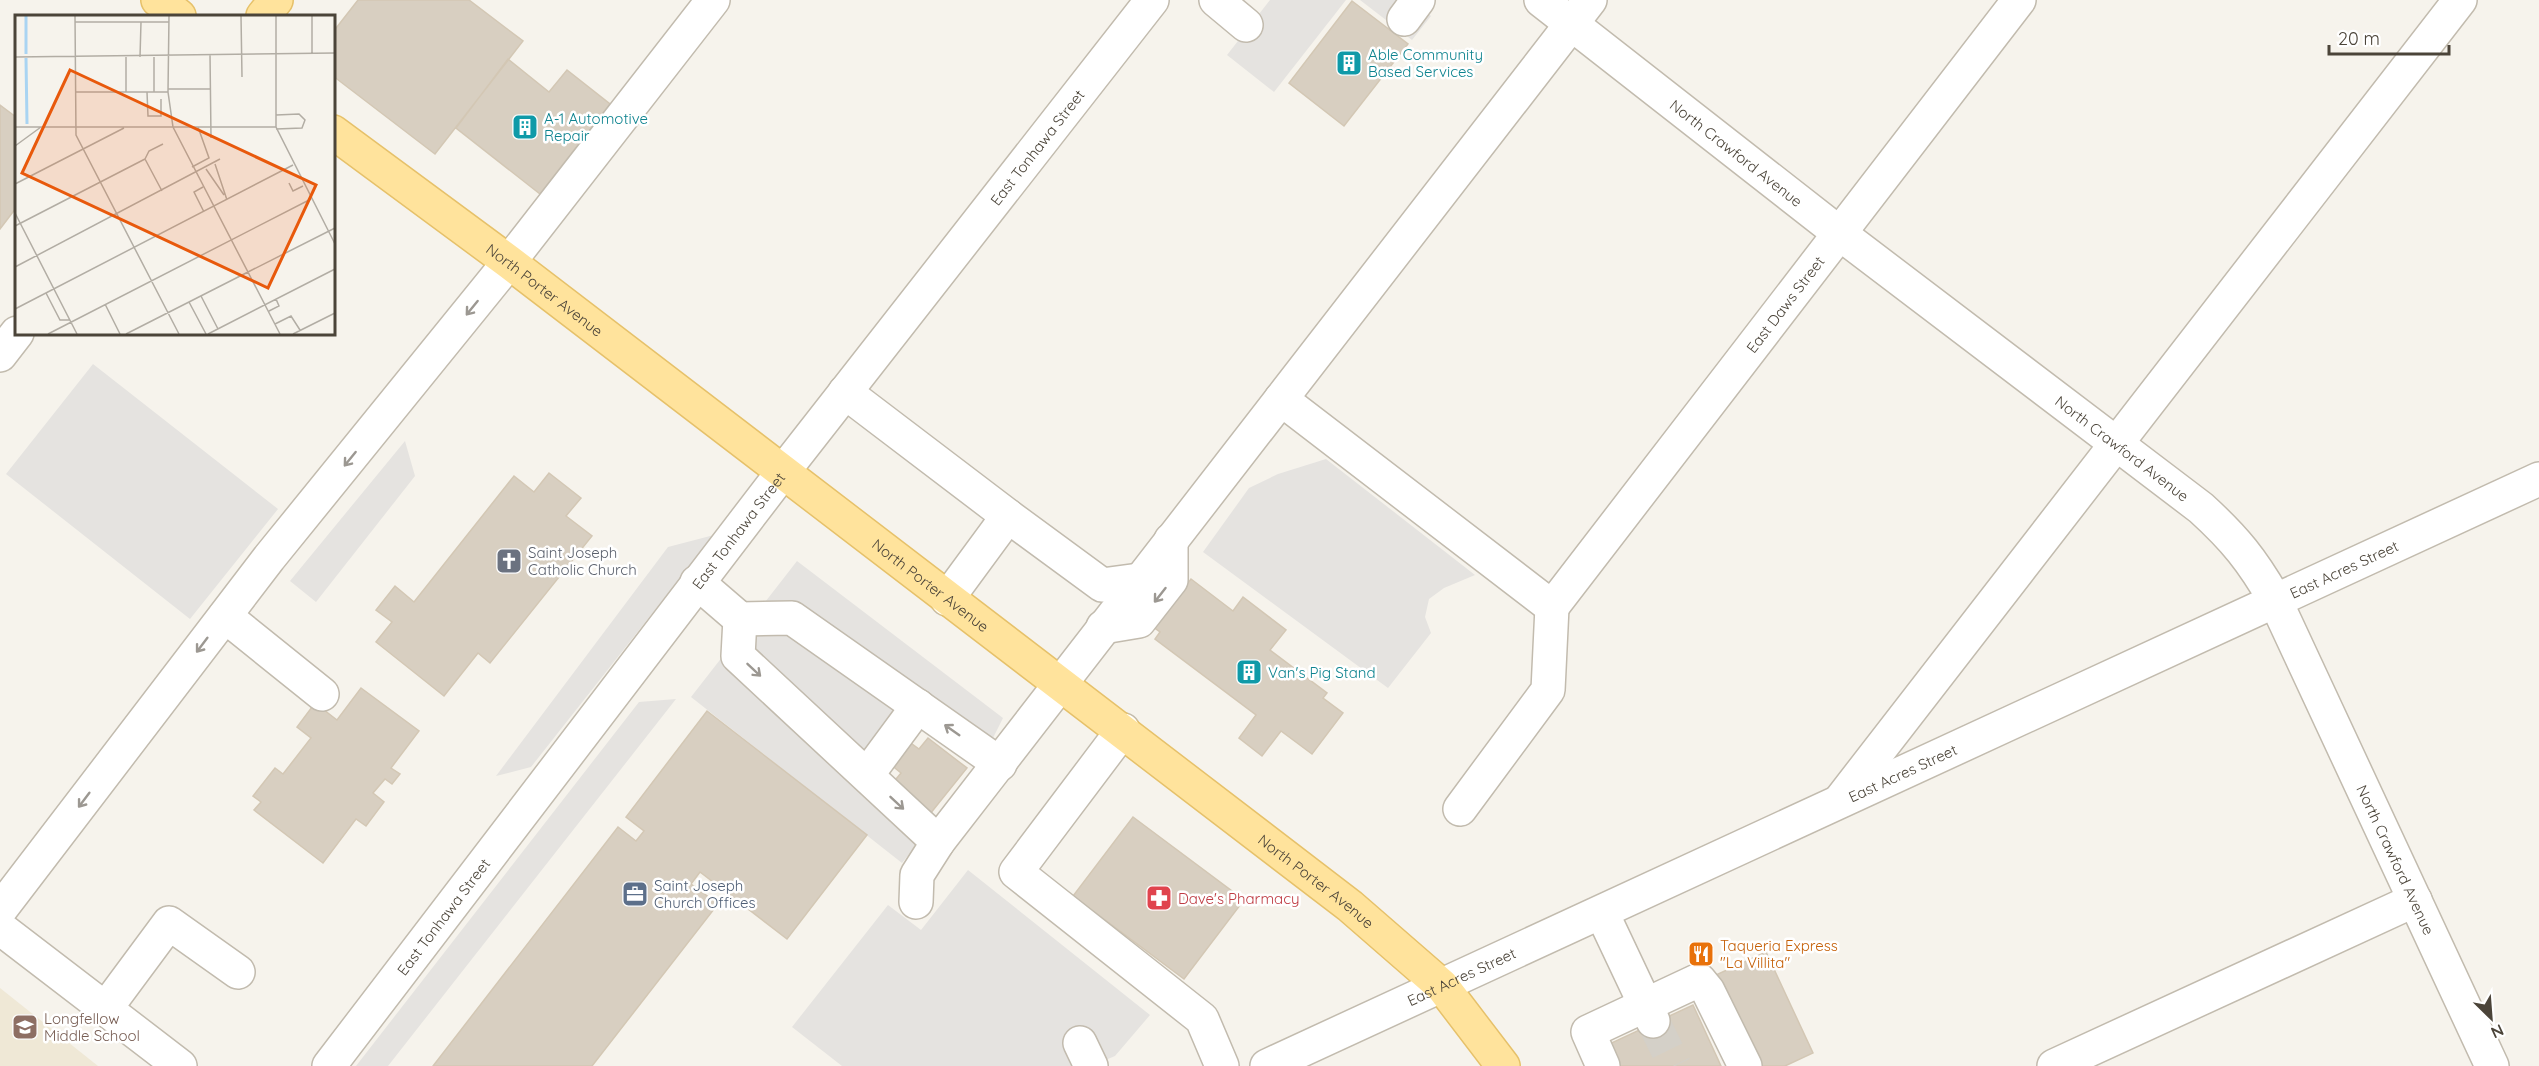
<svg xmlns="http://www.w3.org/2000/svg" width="2539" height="1066" font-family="Quicksand,sans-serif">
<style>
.education{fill:#efe8d6}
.parking{fill:#e5e3e0}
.building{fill:#d8cfc1;stroke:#d3c7b4;stroke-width:1.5}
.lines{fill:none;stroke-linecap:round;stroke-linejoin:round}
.minor-tunnel{stroke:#d4d0c8;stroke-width:33;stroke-dasharray:33 16;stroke-linecap:butt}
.minor-casing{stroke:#c2bbae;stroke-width:36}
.major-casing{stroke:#e6c16a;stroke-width:36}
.minor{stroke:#fff;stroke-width:33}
.major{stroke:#ffe39c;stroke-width:33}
.oneway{stroke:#9c9892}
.labels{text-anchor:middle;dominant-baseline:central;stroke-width:5;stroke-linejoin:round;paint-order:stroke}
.culture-label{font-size:15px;fill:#0d838f;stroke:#fff;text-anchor:start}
.street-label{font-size:15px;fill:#4b4439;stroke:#fff}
.worship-label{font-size:15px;fill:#5b616d;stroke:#fff;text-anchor:start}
.service-label{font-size:15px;fill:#4e5e75;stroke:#fff;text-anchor:start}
.health-label{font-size:15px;fill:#be3a42;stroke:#fff;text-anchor:start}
.food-label{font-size:15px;fill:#c56008;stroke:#fff;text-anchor:start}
.education-label{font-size:15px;fill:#785e54;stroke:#fff;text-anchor:start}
.inset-river{fill:none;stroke:#a9d4f2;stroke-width:3}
.inset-road{fill:none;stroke:#b2ada4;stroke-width:1.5}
.view{fill:#e8590c;fill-opacity:0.15;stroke:#e8590c;stroke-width:3}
.inset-edge{fill:none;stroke:#4b4439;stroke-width:3}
</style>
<rect width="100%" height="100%" fill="#f6f3ec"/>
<!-- education -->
<path class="education" d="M0 988 98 1066H0Z"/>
<!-- parking -->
<path class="parking" d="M1270 0H1346L1274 92 1227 55Z
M1360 0H1410L1431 16 1412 40Z
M93 364 278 509 190 619 6 474Z
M405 441 415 476 316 602 290 581Z
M1326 459 1475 575 1444 588 1429 599 1425 617 1431 633 1388 688 1203 552 1249 488 1278 474Z
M714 535 531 767 496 776 668 547Z
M797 561 1003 718 979 766 918 721 876 777 933 824 902 863 691 697Z
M676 699 388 1066H356L639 702Z
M968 870 1150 1015 1115 1056 1091 1066H842L792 1027 888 905 921 930Z"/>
<!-- building -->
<path class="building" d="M358 0H469L523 41 435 154 333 76V32Z
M1352 1 1408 44 1344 126 1289 83Z
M508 59 549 92 567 70 610 104 540 194 456 128Z
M0 105 16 117V208L0 229Z
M549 473 581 498 566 516 592 536 490 663 478 653 444 696 376 642 392 622 376 610 395 586 414 602 514 476 534 492Z
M1191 579 1233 611 1243 597 1286 630 1270 650 1327 693 1323 698 1343 713 1312 754 1281 731 1262 756 1239 738 1256 715 1155 639 1160 632 1145 621 1167 610Z
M361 688 419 731 391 768 400 774 392 784 385 779 373 793 384 802 366 826 356 819 323 863 254 810 261 802 253 796 275 768 283 774 311 738 297 727 315 703 337 720Z
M707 711 867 835 787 939 700 872 691 884 718 904 592 1066H433L618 827 636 841 644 831 626 817Z
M928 738 967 768 930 814 892 784 901 773 890 764 908 741 919 749Z
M1133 817 1244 900 1184 979 1073 896Z
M1766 952 1813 1053 1785 1066H1747L1707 979Z
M1693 1005 1721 1066H1615L1605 1046Z"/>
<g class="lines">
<!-- minor-tunnel -->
<path class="minor-tunnel" d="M1653 1021 1675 1066"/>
<!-- minor casing -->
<g class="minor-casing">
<g id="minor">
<path d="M1216 0 1246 25"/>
<path id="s1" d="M1541 0 1839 233 2201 508C2235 539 2252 560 2275 600L2492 1066"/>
<path d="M1404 19 1418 0"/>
<path d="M0 355 17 333"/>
<path d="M845 392 1008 516 947 599"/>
<path d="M1281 399 1552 607"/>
<path d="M1008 516 1102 585 1139 580"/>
<path d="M697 582 740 619 792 618 1000 764"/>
<path id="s2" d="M1552 607 2019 0"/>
<path d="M225 616 322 694"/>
<path d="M740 619 738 656 938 842"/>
<path d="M1103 627 1139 621 1171 580V540"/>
<path d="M1123 730 1016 872 1202 1019 1222 1066"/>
<path d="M867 775 918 706"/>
<path d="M1842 798 2460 0"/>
<path d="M1460 809 1548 690 1552 607"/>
<path d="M916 902 917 875 938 842 1590 0"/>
<path d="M0 910 269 558 509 262 713 0"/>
<path d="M1602 913 1653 1021"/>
<path d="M0 928 180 1066"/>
<path d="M106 1008 169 923 238 972"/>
<path d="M1080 1043 1091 1066"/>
<path id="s3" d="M329 1066 782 473 1152 0"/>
<path id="s4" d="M1267 1066 2539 479"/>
<path d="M1603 1066 1588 1032 1699 980 1708 991 1745 1066"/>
<path d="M2054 1066 2415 900"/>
</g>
</g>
<!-- major casing -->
<g class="major-casing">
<g id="major">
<path d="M158 0 179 16"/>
<path d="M263 16 276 0"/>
<path id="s5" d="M333 132 509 262 1350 906 1442 986 1503 1066"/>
</g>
</g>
<!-- minor -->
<use href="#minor" class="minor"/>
<!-- major -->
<use href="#major" class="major"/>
</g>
<!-- one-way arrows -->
<defs><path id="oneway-shaft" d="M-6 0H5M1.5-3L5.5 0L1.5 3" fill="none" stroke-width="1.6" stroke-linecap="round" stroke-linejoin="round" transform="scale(1.5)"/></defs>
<g class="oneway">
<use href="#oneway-shaft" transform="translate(472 308) rotate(129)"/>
<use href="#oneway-shaft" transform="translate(350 459) rotate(129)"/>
<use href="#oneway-shaft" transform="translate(1160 595) rotate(128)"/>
<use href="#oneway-shaft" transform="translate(202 645) rotate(127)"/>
<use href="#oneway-shaft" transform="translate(754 670) rotate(43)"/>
<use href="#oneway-shaft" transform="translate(952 730) rotate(-145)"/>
<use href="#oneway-shaft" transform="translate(84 800) rotate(127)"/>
<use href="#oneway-shaft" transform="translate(897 803) rotate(43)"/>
</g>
<!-- icons -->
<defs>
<g id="building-square" transform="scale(1.35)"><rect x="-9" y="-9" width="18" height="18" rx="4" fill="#0f9aa8" stroke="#fff"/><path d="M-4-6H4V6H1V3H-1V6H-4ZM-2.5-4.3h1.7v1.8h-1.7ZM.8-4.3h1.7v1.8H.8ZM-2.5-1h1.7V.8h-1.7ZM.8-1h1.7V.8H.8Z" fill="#fff"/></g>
<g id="church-square" transform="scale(1.35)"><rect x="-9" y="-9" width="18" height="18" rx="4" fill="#6b7280" stroke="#fff"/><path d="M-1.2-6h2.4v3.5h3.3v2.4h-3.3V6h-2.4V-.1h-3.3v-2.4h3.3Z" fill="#fff"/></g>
<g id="office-square" transform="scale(1.35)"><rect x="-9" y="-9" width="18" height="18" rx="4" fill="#5c6f8a" stroke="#fff"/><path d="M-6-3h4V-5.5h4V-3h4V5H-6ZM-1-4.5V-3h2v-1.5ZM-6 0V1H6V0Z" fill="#fff"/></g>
<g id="pharmacy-square" transform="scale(1.35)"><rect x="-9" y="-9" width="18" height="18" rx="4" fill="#e0444e" stroke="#fff"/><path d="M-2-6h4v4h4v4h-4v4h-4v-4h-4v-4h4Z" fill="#fff"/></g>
<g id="restaurant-square" transform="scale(1.35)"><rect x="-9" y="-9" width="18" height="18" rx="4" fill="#e8710a" stroke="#fff"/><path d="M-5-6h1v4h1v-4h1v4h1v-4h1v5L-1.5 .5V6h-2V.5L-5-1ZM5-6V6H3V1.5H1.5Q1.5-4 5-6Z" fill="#fff"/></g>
<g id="school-square" transform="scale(1.35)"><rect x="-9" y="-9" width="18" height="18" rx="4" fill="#8d6e63" stroke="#fff"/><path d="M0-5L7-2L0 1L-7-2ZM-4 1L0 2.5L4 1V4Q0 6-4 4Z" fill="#fff"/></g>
</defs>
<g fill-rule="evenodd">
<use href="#building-square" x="1349" y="63"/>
<use href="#building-square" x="525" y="127"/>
<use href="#church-square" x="509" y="561"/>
<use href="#building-square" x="1249" y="672"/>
<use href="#office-square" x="635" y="894"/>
<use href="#pharmacy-square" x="1159" y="898"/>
<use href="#restaurant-square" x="1701" y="954"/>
<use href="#school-square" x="25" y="1027"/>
</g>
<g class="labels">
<!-- culture labels -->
<g class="culture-label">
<text x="1368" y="54">Able Community<tspan x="1368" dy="17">Based Services</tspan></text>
<text x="544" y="118">A-1 Automotive<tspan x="544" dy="17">Repair</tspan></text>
<text x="1268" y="672">Van's Pig Stand</text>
</g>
<!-- street labels -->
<g class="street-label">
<text stroke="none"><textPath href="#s3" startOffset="1160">East Tonhawa Street</textPath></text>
<text stroke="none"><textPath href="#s1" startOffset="248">North Crawford Avenue</textPath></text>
<text stroke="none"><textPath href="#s5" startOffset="264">North Porter Avenue</textPath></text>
<text stroke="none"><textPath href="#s2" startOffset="382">East Daws Street</textPath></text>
<text stroke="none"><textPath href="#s1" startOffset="734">North Crawford Avenue</textPath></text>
<text stroke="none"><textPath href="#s3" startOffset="674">East Tonhawa Street</textPath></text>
<text stroke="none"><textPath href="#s4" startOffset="1186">East Acres Street</textPath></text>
<text stroke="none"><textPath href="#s5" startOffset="750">North Porter Avenue</textPath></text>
<text stroke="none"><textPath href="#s4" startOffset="700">East Acres Street</textPath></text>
<text stroke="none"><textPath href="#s1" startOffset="1238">North Crawford Avenue</textPath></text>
<text stroke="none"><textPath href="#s5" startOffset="1236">North Porter Avenue</textPath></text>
<text stroke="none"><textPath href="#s3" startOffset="188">East Tonhawa Street</textPath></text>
<text stroke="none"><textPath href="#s4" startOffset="214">East Acres Street</textPath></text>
</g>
<!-- worship labels -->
<g class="worship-label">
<text x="528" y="552">Saint Joseph<tspan x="528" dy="17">Catholic Church</tspan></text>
</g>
<!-- service labels -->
<g class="service-label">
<text x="654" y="885">Saint Joseph<tspan x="654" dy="17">Church Offices</tspan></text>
</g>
<!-- health labels -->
<g class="health-label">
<text x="1178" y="898">Dave's Pharmacy</text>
</g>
<!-- food labels -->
<g class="food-label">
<text x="1720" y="945">Taqueria Express<tspan x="1720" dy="17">"La Villita"</tspan></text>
</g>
<!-- education labels -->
<g class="education-label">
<text x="44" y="1018">Longfellow<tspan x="44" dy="17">Middle School</tspan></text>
</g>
</g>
<!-- overview -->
<g transform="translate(15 15)">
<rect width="320" height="320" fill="#f6f3ec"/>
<path class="inset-river" d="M11 1V39M11 43 12 109"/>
<path class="inset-road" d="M60 1 61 120 164 319M154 1 153 77 158 112 265 319M226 1 227 62M261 1V112L320 229M60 7H154M297 38V1M195 39 196 123M0 42 320 38M125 42 126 7M139 42V77M153 74H195M60 77H153M111 77V42M132 77 133 101H146V84M261 100 284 99 290 105 287 113 261 114M0 112H261M0 131 26 112M130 144 147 176M130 144 134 136 148 129M200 149 212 185M177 152 194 143 183 112M191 154 209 180M274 168 278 176 288 171M0 169 109 113M188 172 179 177 189 197M0 198 62 319M0 211 130 144M0 252 205 144M233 257 320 213M31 278 45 305H55M186 281 203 314M174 287 191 319M90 289 105 319M0 294 278 150M254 296 264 291 261 284M260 309 276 301 285 315M33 319 296 184M111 319 233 257M193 319 320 254M278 319 320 298"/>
<path class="view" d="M55 55 301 170 253 273 7 158Z"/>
<rect width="320" height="320" class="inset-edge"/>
</g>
<!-- north arrow -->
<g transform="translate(2491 1018) rotate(155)" stroke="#ffffff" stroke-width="4.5" paint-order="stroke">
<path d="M0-4.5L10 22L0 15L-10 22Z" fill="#4b4439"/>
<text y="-9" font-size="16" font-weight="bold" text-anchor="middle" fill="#4b4439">N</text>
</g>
<!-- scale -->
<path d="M2329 45v9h120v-9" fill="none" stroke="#4b4439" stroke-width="3"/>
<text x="2338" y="45" font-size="18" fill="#4b4439" stroke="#ffffff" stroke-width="4.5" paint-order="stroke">20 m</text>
</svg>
